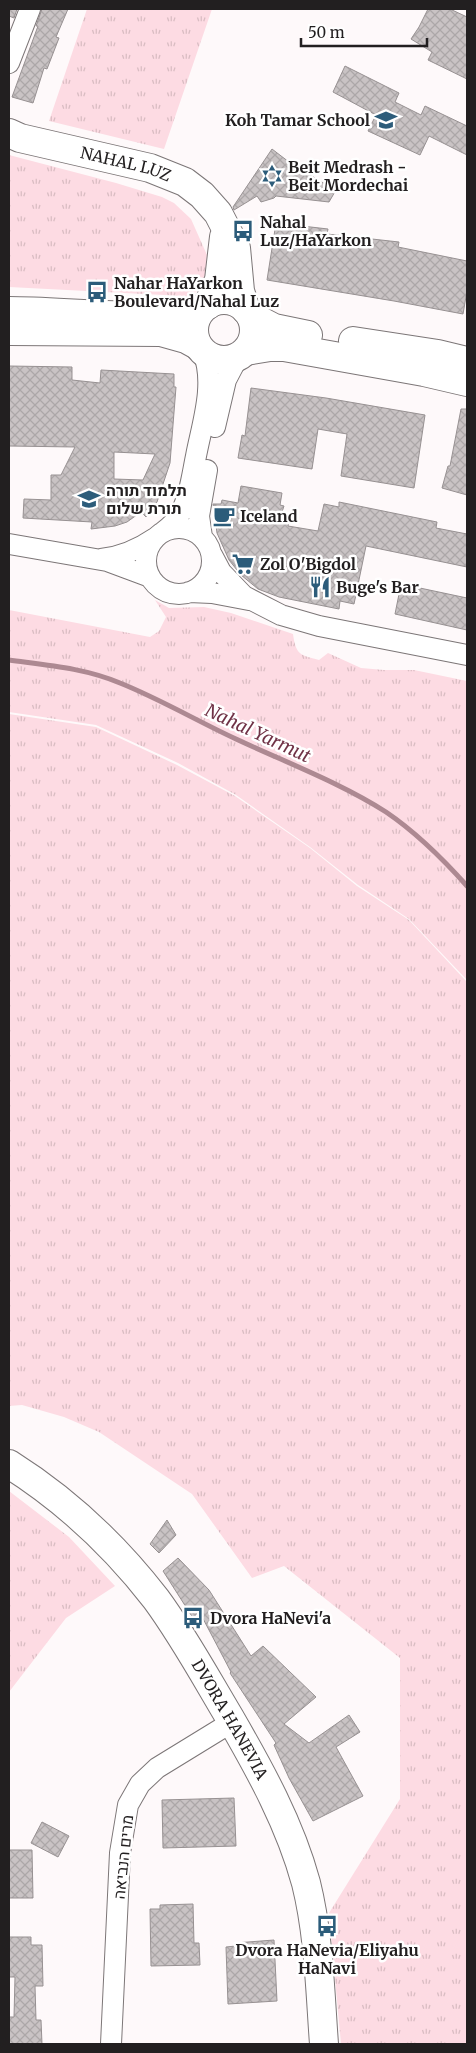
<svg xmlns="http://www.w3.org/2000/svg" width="476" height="2053" font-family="Merriweather,Heebo,serif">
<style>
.grass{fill:url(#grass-tufts)}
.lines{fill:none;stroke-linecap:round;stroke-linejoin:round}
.stream{stroke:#ad8992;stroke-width:5}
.building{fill:url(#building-cross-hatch);stroke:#979192;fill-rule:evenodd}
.street-casing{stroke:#7c7677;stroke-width:22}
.secondary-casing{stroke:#7c7677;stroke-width:30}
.street{stroke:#fff;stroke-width:20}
.secondary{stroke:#fff;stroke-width:28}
.labels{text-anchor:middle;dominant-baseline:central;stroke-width:5;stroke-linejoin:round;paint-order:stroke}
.poi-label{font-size:16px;font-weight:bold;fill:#221f20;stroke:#fff;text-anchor:start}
.street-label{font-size:16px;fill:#221f20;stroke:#fff}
.water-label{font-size:18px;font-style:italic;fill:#703347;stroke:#fff}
</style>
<defs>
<pattern id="grass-tufts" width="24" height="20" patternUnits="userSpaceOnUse" patternTransform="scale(1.25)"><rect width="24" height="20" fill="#fddbe3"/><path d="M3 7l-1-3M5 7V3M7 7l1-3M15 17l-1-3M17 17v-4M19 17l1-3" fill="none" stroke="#d9bcc2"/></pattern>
<pattern id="building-cross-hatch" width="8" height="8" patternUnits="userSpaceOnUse" patternTransform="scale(1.25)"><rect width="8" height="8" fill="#c9c3c4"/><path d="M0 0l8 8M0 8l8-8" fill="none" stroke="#aca7a8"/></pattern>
</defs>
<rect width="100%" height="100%" fill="#fef9fa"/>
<!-- grass -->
<path class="grass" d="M87 9H212L164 149 49 121Z
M9 155 116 183 162 197 174 203 191 219 207 255 205 278 199 289 191 296H183L9 287Z
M155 600 169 608 204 607 231 613 293 634C296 655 300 655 319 660L328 653 361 668 384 670H414L467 681V980L409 919 358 885 310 847 236 795 178 763 96 725 9 712V610L150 637 159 631 166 617Z
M9 714 96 727 177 765 235 796 310 848 357 886 409 920 467 982V2044H341L329 1913 400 1799V1658L284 1566 252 1578 192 1494 99 1432 64 1417 22 1405 9 1406Z
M9 1491 69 1537 115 1586 66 1618 9 1692Z"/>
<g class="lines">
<!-- stream -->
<path class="stream" d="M9 660C46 665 85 668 120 683 160 699 197 721 236 739 285 762 341 783 386 812 417 833 443 859 467 886"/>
</g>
<!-- building -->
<path class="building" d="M9 9H17L14 18 9 16Z
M42 9H68L56 37 59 38 47 69 44 68 33 103 12 97 38 26H36Z
M428 9H450L467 17V79L428 60 432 52 411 39 419 27Z
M345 66 399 93 395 102 421 115 425 106 467 126V155L429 136 420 155 368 131 376 115 333 92Z
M272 149 302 172 303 171 336 190 329 202 276 196 274 198 261 202 257 196 234 210 233 207Z
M276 223 328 229 327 234 399 242 398 247 467 261V291L463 314 394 301 267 280Z
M9 366 72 367V380L100 383 101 370 174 374V387H176L170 463 157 502 146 517 141 512 127 522 115 526 91 529 92 522 23 518 24 499 51 500V475H61L75 447 9 446ZM114 452 155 454 143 480 114 479Z
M251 388 326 398 425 415 414 488 341 476 347 434 318 429 312 469 238 458 242 435 245 436Z
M461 409H467V495L442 488 448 466H450Z
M241 486 282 493 280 505 284 506 281 515 290 516 288 526 318 531 324 504 339 507V502L437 522 436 528 467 534V567L366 546 354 604 340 601 339 609 279 597 258 589 241 575 229 560 217 533 213 504H221L222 500 238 503Z
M401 584 467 598V630L395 614Z
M167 1520 176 1535 159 1553 150 1544Z
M178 1558 209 1590 251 1656 263 1646 316 1697 284 1724 309 1743 349 1715 360 1732 336 1747 363 1796 313 1821 289 1778 274 1745 276 1743 230 1673 231 1672 199 1611 193 1618 163 1571Z
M234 1798 236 1846 163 1848 162 1800Z
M42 1822 69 1836 58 1857 31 1843Z
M9 1850H32L33 1898H9Z
M193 1904 194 1943H199L200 1965 151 1966 150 1909H160V1905Z
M9 1937H31V1945H42L43 1986H35L36 2020H41L42 2044H9V2017H14L15 1977H9Z
M274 1940 277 2001 228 2004 226 1947 236 1946 235 1943Z"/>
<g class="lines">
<!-- street casing -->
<g class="street-casing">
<path id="street" d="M9 63 30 9
M215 427 226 380 238 357
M146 561a33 33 0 1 1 66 0a33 33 0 1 1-66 0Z
M163 532C171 526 177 521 181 512 190 495 192 475 196 456 202 424 216 384 203 352
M202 537 199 516 207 470
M9 544 107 561 150 577
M212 555 221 572 244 596 281 615 319 626 467 655
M101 559C120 557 139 549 155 538
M189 592 212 593 249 600
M111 2044 120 1853 128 1805 140 1784 157 1768 232 1722"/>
</g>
<!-- secondary casing -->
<g class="secondary-casing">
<g id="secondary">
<path id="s1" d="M9 133 20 138 150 168 185 182 202 195 218 213 236 248 240 291 246 310"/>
<circle cx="224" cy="330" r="30"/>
<path d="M208 305 219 280 224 237"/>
<path d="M9 311C70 311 143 322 202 309"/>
<path d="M251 316 274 328 308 335"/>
<path d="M9 331 161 332 186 339 197 345"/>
<path d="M353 341 438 354 467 361"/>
<path d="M246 351 270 347H284L424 372 467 382"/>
<path id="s2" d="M9 1464C66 1500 115 1546 156 1599 184 1637 206 1678 230 1718 260 1770 290 1824 306 1883 319 1935 320 1991 324 2044"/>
</g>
</g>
<!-- street -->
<use href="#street" class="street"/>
<!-- secondary -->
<use href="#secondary" class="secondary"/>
</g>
<!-- icons -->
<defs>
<g id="school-bare" transform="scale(1.725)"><path d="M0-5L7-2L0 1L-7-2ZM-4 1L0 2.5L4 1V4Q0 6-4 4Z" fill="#2c5c7a" stroke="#fff" stroke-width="2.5" paint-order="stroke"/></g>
<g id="synagogue-bare" transform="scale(1.725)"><path d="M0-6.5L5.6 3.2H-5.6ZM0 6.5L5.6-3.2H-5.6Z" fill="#2c5c7a" stroke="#fff" stroke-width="2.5" paint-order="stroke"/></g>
<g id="bus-bare" transform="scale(1.725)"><path d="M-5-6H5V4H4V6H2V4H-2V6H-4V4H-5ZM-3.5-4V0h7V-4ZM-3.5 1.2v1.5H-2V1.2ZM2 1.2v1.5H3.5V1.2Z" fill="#2c5c7a" stroke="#fff" stroke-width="2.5" paint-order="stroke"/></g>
<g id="cafe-bare" transform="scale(1.725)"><path d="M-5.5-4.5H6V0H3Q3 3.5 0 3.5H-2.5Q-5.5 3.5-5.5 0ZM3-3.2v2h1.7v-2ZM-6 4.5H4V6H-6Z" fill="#2c5c7a" stroke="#fff" stroke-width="2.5" paint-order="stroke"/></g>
<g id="supermarket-bare" transform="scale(1.725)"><path d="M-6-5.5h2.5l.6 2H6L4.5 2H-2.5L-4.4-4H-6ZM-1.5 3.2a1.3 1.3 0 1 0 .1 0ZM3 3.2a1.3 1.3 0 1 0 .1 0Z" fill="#2c5c7a" stroke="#fff" stroke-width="2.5" paint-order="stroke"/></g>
<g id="restaurant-bare" transform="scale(1.725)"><path d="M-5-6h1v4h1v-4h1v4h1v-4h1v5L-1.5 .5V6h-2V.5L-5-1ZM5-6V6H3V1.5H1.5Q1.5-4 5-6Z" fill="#2c5c7a" stroke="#fff" stroke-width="2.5" paint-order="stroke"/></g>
</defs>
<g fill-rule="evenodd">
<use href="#school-bare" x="386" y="120"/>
<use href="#synagogue-bare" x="272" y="176"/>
<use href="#bus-bare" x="243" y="231"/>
<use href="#bus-bare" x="97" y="292"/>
<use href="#school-bare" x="89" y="499"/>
<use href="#cafe-bare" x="224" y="516"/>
<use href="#supermarket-bare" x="243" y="564"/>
<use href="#restaurant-bare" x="320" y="587"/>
<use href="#bus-bare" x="193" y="1618"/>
<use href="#bus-bare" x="327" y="1926"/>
</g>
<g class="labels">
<!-- poi labels -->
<g class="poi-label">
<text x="370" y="120" text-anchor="end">Koh Tamar School</text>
<text x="288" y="167">Beit Medrash -<tspan x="288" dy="18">Beit Mordechai</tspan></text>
<text x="260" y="222">Nahal<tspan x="260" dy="18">Luz/HaYarkon</tspan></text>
<text x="114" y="283">Nahar HaYarkon<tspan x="114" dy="18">Boulevard/Nahal Luz</tspan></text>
<text x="106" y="490">תלמוד תורה<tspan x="106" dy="18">תורת שלום</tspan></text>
<text x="240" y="516">Iceland</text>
<text x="260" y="564">Zol O'Bigdol</text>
<text x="336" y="587">Buge's Bar</text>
<text x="210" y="1618">Dvora HaNevi'a</text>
<text x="327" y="1950" text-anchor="middle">Dvora HaNevia/Eliyahu<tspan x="327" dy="18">HaNavi</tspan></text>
</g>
<!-- street labels -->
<g class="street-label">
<text stroke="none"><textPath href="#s1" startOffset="121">NAHAL LUZ</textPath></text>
<text stroke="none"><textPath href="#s2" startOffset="342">DVORA HANEVIA</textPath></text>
<text transform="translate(123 1857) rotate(-84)">מרים הנביאה</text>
</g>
<!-- water labels -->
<g class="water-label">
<text transform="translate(258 733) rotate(25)">Nahal Yarmut</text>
</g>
</g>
<!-- border -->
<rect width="476" height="2053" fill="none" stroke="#221f20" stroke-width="20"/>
<!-- scale -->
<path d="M301 38v8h126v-8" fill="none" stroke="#221f20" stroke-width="2.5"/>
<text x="308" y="38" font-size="15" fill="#221f20" stroke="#ffffff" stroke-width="4" paint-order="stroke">50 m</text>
</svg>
